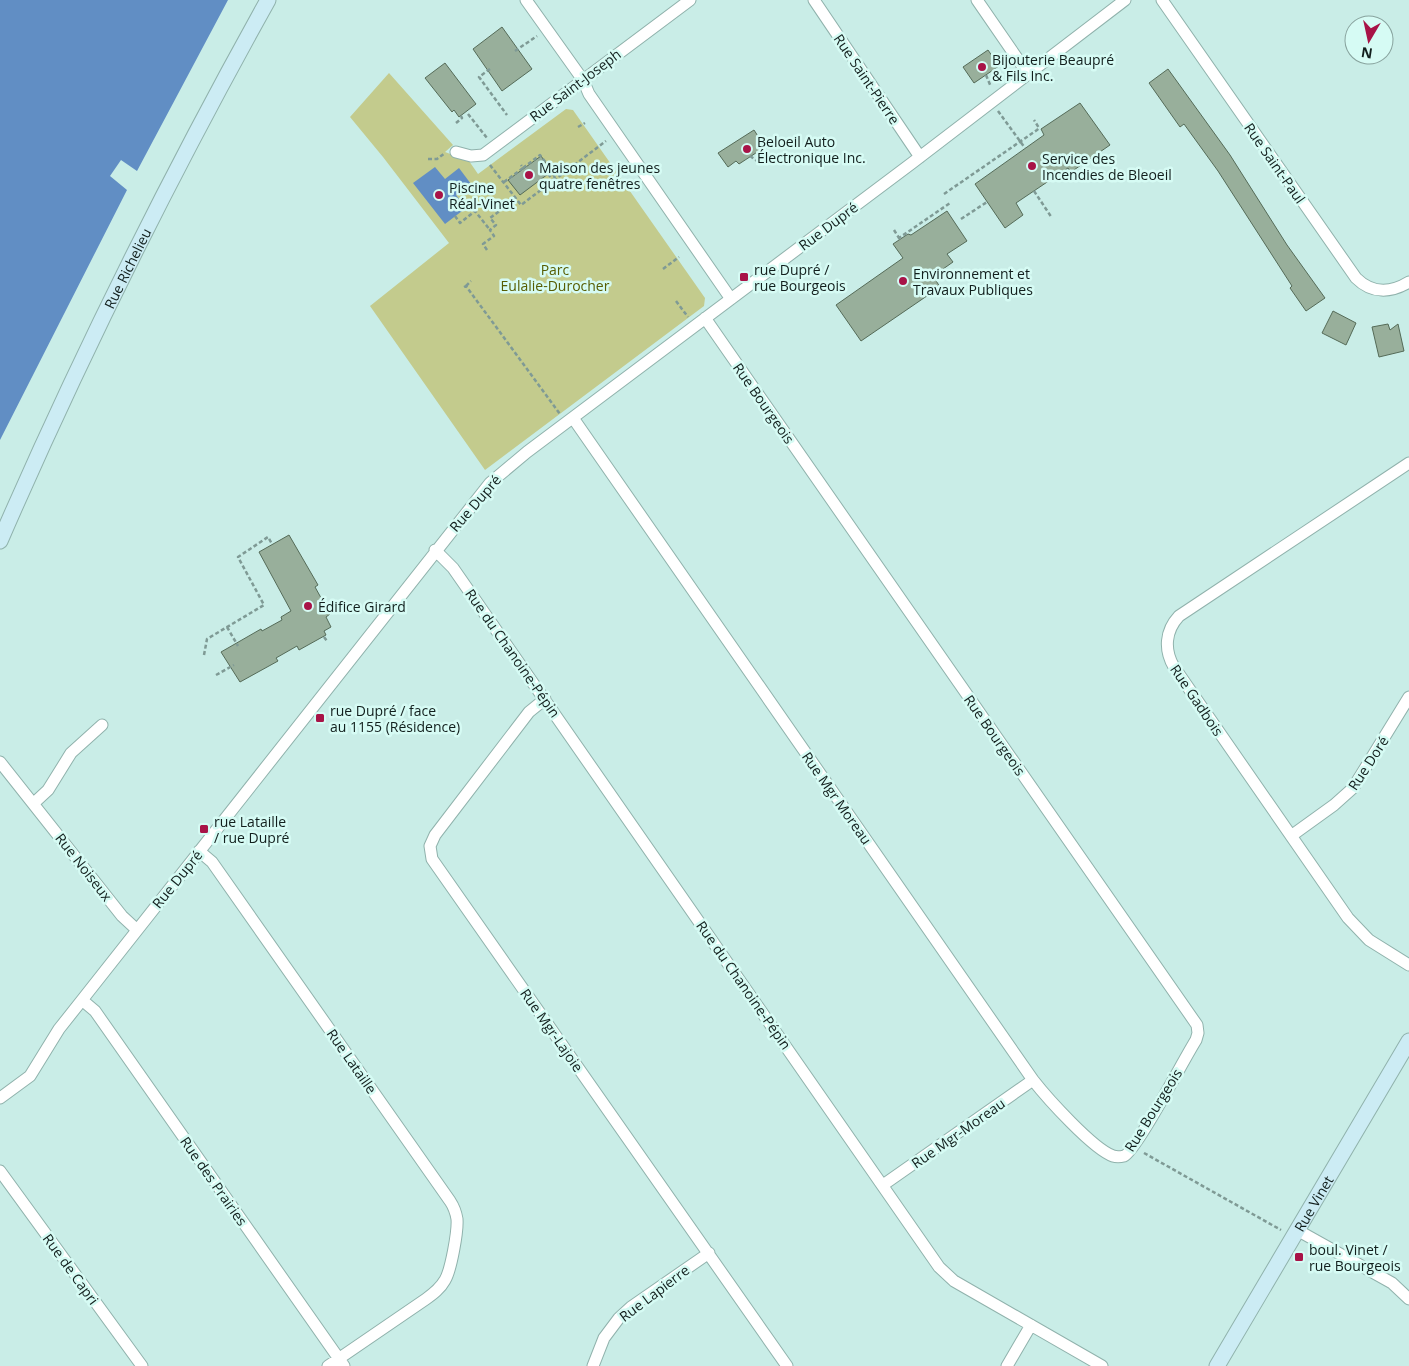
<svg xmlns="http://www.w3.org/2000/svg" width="1409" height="1366" font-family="'Open Sans',sans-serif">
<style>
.green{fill:#c3cb8d}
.water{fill:#618ec4}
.building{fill:#98af9b;stroke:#556b58}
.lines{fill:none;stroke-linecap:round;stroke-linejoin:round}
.street-casing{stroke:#90b2ac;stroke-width:13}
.secondary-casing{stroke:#90b2ac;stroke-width:17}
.path{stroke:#7f9a95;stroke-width:2.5;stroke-dasharray:4 2.5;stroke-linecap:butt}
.street{stroke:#fff;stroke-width:11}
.secondary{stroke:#ccecf4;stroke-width:15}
.poi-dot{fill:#a81347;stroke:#d6fbf4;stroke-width:2}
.labels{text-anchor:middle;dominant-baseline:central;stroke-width:5;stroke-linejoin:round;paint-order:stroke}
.poi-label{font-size:14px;fill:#121f1d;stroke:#d6fbf4;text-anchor:start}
.street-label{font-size:14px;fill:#121f1d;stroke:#d6fbf4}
.park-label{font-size:14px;fill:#575d03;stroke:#d6fbf4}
</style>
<rect width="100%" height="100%" fill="#c9ede7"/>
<!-- green -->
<path class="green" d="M389 73 453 145 445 152 469 161 478 174 566 109 573 110 705 298 704 306 485 470 370 306 449 243 383 157 350 117Z"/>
<!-- water -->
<path class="water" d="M0 0H228L137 171 121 160 110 176 127 190 0 440Z
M435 167 445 179 459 168 471 184 456 195 466 208 445 224 413 183Z"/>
<!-- building -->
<path class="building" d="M502 27 532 69 502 91 473 49Z
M988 50 999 66 974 83 963 67Z
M445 63 476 104 459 117 454 110 452 112 425 78Z
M1168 69 1230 155 1287 245 1325 298 1306 311 1290 288 1292 286 1218 171 1184 124 1180 127 1149 83Z
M1080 103 1110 145 1071 172 1068 168 1016 203 1023 215 1005 228 975 184 1044 135 1041 129Z
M754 130 765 147 739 164 736 161 728 167 718 153Z
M541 156 552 171 520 195 508 180Z
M947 211 967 241 947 254 953 262 933 276 940 287 861 341 836 305 903 258 893 244 908 234 911 235Z
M1333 311 1356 323 1346 345 1322 333Z
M1388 324 1390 330 1398 324 1404 351 1379 357 1372 327Z
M289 535 318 585 315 587 330 614 326 617 331 627 324 631 326 635 299 650 297 646 276 658 278 661 240 682 221 652 261 629 262 631 282 620 281 617 291 611 259 552Z"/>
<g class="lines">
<!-- street casing -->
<g class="street-casing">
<path id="street" d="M526 0 583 80 589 94 731 299
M814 0 920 157
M977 0 1028 74
M1162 0 1356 278C1372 294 1391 293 1409 282
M456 152 471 156 483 155 690 0
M573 418 1033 1080C1047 1098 1093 1149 1113 1156 1116 1157 1120 1157 1124 1156 1136 1151 1185 1057 1196 1040L1198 1033 1197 1025 705 318
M1409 463 1179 616C1165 631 1164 650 1174 667L1348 918 1369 940 1409 965
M435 550 453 568 939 1267 954 1281 1102 1366
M545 699 529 712 435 835 430 846 432 859 787 1366
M0 762 122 916 136 929
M34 803 48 790 71 753 102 725
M1291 836 1334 805 1353 788 1409 697
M199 851 212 862 450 1201C454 1207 456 1213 457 1219 458 1231 451 1270 445 1280 440 1289 433 1294 426 1299L328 1366
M82 1000 95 1011 344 1366
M0 1098 30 1076 59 1029 82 1000 490 483 527 452 912 163 1125 0
M0 1171 142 1366
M883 1185 1033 1080
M1297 1230 1392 1283 1409 1299
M593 1366 604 1338 619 1318 631 1307 709 1253
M1007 1366 1031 1325"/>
</g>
<!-- secondary casing -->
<g class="secondary-casing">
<g id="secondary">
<path id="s1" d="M0 541C80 357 170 176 268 0"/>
<path id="s2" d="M1217 1366 1409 1041"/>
</g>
</g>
<!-- path -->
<path class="path" d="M515 51 537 36
M490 69 479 77 507 115
M986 75 991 87
M998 111 1025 148
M468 114 487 138
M456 123 462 118 461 116
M578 127 585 123
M750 156 757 161
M428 159H437L445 153
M490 165 521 205 606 141
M523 168 540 155 553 172 555 179
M548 174 553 180
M504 182 523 168 521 165
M1034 191 1052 218
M944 194 1037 130 1039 128 1034 120
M455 216 460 223 475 211 490 230
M961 219 987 202
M894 230 899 238
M900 239 899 238 950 203
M487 250 483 244 494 236 490 230 496 225 490 218 516 199
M663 269 679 257
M466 286 471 281
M464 287 466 286 560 414
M676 301 688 317
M227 627 238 646
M324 637 327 641
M204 655 207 639 264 605 238 557 268 537 272 544
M216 675 234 665
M1144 1153 1281 1230"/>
<!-- street -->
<use href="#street" class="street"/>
<!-- secondary -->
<use href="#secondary" class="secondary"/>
</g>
<!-- markers -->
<g class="poi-dot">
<circle cx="982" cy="67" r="5"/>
<circle cx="747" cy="149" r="5"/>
<circle cx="1032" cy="166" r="5"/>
<circle cx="529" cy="175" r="5"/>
<circle cx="439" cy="195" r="5"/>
<rect x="739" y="272" width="10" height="10" rx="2.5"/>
<circle cx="903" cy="281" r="5"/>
<circle cx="308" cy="606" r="5"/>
<rect x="315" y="713" width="10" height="10" rx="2.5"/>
<rect x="199" y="824" width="10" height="10" rx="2.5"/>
<rect x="1294" y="1252" width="10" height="10" rx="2.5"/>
</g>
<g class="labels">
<!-- poi labels -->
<g class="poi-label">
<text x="992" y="59">Bijouterie Beaupré<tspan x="992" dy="16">&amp; Fils Inc.</tspan></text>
<text x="757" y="141">Beloeil Auto<tspan x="757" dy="16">Électronique Inc.</tspan></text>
<text x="1042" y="158">Service des<tspan x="1042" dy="16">Incendies de Bleoeil</tspan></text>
<text x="539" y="167">Maison des jeunes<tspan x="539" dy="16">quatre fenêtres</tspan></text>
<text x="449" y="187">Piscine<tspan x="449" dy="16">Réal-Vinet</tspan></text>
<text x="754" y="269">rue Dupré /<tspan x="754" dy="16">rue Bourgeois</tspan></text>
<text x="913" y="273">Environnement et<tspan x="913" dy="16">Travaux Publiques</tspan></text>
<text x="318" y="606">Édifice Girard</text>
<text x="330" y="710">rue Dupré / face<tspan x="330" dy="16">au 1155 (Résidence)</tspan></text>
<text x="214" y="821">rue Lataille<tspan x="214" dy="16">/ rue Dupré</tspan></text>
<text x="1309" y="1249">boul. Vinet /<tspan x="1309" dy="16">rue Bourgeois</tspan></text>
</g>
<!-- street labels -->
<g class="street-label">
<text transform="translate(867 79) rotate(56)">Rue Saint-Pierre</text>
<text transform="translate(575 85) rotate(-37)">Rue Saint-Joseph</text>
<text transform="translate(1275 163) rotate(55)">Rue Saint-Paul</text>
<text transform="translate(828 226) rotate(-37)">Rue Dupré</text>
<text stroke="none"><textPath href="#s1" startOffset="301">Rue Richelieu</textPath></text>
<text transform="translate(764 403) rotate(55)">Rue Bourgeois</text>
<text transform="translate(475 503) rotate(-49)">Rue Dupré</text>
<text transform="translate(513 653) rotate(55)">Rue du Chanoine-Pépin</text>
<text transform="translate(1197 700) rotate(56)">Rue Gadbois</text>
<text transform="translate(995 735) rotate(55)">Rue Bourgeois</text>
<text transform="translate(1368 763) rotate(-57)">Rue Doré</text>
<text transform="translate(837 798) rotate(55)">Rue Mgr Moreau</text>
<text transform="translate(84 867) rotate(52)">Rue Noiseux</text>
<text transform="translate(177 879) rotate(-51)">Rue Dupré</text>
<text transform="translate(744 985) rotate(55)">Rue du Chanoine-Pépin</text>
<text transform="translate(552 1030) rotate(55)">Rue Mgr-Lajoie</text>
<text transform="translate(352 1061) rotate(55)">Rue Lataille</text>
<text transform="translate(1153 1110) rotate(-58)">Rue Bourgeois</text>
<text transform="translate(958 1133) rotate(-35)">Rue Mgr-Moreau</text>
<text transform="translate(214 1181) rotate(55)">Rue des Prairies</text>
<text stroke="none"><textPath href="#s2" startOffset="189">Rue Vinet</textPath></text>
<text transform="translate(71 1269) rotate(54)">Rue de Capri</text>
<text transform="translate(654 1293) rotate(-37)">Rue Lapierre</text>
</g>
<!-- park labels -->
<g class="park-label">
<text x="555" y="269">Parc<tspan x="555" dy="16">Eulalie-Durocher</tspan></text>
</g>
</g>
<!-- north arrow -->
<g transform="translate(1369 40) rotate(189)"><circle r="24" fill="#d6fbf4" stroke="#88a39e"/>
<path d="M0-4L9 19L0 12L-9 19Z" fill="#a81347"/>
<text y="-8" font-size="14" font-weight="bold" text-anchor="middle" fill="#121f1d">N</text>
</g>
</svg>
